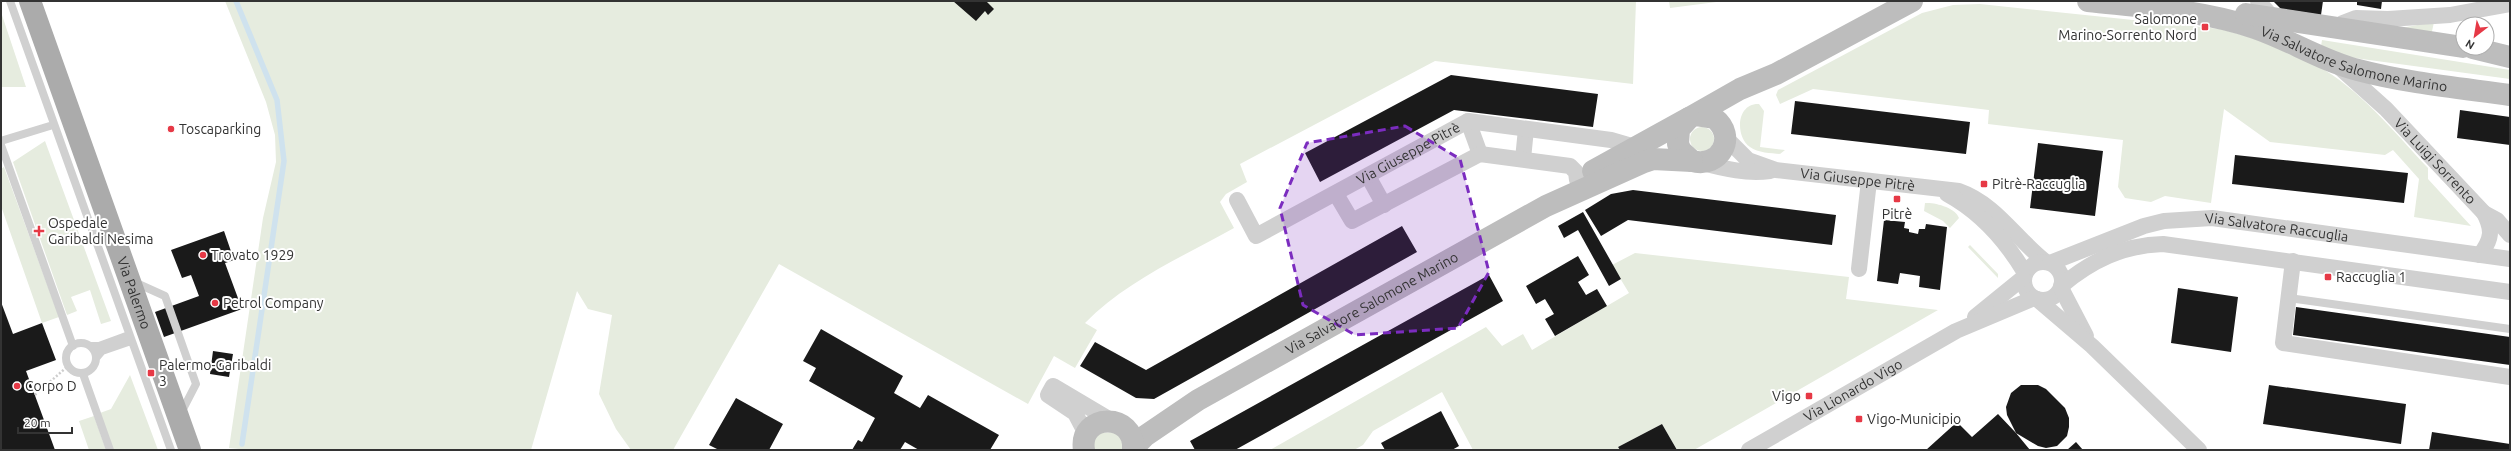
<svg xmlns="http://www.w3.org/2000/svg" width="2511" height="451" font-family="Ubuntu,sans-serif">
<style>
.green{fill:#e6ecdf}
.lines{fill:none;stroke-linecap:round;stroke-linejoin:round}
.stream{stroke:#cfe2ee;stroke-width:5.5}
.building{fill:#1a1a1a}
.path{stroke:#cdcdcd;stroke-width:2.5;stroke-dasharray:2 2;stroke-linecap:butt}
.lane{stroke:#d0d0d0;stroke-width:8}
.street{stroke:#d0d0d0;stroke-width:16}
.secondary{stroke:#bdbdbd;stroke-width:22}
.primary{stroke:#ababab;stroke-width:22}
.marked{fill:#7b2cbf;fill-opacity:0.2;stroke:#7b2cbf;stroke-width:3;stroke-dasharray:8 5;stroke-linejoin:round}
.poi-dot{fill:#e63946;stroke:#fff;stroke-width:1.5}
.labels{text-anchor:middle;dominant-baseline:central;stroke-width:4;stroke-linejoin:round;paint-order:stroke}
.poi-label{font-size:14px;fill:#333;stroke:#fff;text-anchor:start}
.street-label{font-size:14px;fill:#333;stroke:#fff}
</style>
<rect width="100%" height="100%" fill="#fff"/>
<!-- green -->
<path class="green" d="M225 1H1636L1633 84 1435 61 1240 164 1247 182 1226 194 1220 202 1234 228C1184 256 1126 281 1085 323L1097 330 1075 368 1054 356 1028 404 779 264 673 450H631L616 429 599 394 612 315 588 309 577 291 531 450H249L229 448 263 218 276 162 275 135 266 102Z
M1669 1H1724L1670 8Z
M1980 4 2220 29C2252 37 2286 49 2316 65 2360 89 2394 132 2428 168V179L2471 226 2414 217 2419 179 2393 150 2385 155 2270 142 2224 109 2211 203 2165 196 2151 202 2125 198 2118 187 2123 140 1988 124 1989 110 1813 89 1780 104 1776 95 1778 90 1922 13 1953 5Z
M1 12 26 87H1Z
M2434 22 2431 36 2401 28Z
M2322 40 2510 70V79L2347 57 2321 46Z
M1759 104 1764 111 1760 147 1785 150 1780 154C1771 153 1758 153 1750 147 1735 137 1736 103 1759 104Z
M1690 139a12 12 0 1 1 24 0a12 12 0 1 1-24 0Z
M45 141 111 321 101 324 90 290 71 297 77 311 67 315 13 162Z
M4 167 59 317 42 323 1 206V169Z
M1925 203C1935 202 1956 208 1959 218L1950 228 1943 221 1924 211Z
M1970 245 1998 274V278L1968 247Z
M1635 253 1849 277 1846 299 1938 310 1694 450H1677L1662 424 1618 447 1620 450H1473L1442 392 1373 431 1363 445 1354 450H1270L1486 327 1502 346 1523 334 1532 350 1629 293 1612 265Z
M130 375 158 450H113L100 413 111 409Z
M94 416 106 450H89L79 421Z
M1118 432 1125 450H1090L1096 433Z"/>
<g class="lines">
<!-- stream -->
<path class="stream" d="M236 1 277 100 284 161 242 444"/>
</g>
<!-- building -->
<path class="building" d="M953 1H986L994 9 988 15 985 11 976 21Z
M2273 1H2323L2321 15 2281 9Z
M2357 1H2382L2381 9 2357 5Z
M1451 75 1598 94 1593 127 1454 110 1320 182 1305 153Z
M1795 101 1970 122 1966 154 1791 134Z
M2460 110 2510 117V145L2457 138Z
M2038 143 2103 151 2095 216 2030 208Z
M2235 155 2408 173 2404 203 2232 184Z
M1633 190 1836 215 1832 245 1628 220 1601 236 1585 210 1611 194Z
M1583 212 1621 279 1609 286 1578 230 1564 238 1558 226Z
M1884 220 1905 222 1904 228 1909 229V232L1918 234 1919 229H1925L1926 224 1947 227 1940 290 1919 287 1920 276 1900 273 1898 284 1877 281Z
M1402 226 1417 252 1154 399 1136 398 1080 366 1095 342 1146 370Z
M224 231 234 260 225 263 242 309 164 337 155 312 199 296 191 275 182 278 171 250Z
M1578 256 1589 275 1578 282 1586 295 1597 289 1607 306 1555 336 1545 319 1554 314 1545 299 1536 304 1526 286Z
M1489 275 1503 301 1235 450H1195L1190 441Z
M2178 288 2238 297 2231 352 2171 343Z
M1 302 13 334 42 323 56 360 26 371 55 450H1Z
M2296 307 2510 337V365L2293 335Z
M821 329 903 376 894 393 920 408 928 395 999 435 990 450H919L905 442 900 450H852L858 440 862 442 875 418 809 381 816 368 803 361Z
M213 351 233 354 229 377 210 374Z
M2021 385H2038L2046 389 2065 408 2069 418V427L2067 436 2057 446 2046 448 2038 446 2016 433 2030 450H1926L1957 422 1972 437 1998 414 2016 433 2007 415 2006 407 2011 393Z
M2269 385 2406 404 2401 444 2263 424Z
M736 398 783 424 769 450H719L709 445Z
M1441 411 1459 446 1452 450H1385L1381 443Z
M1662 424 1677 450H1620L1618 447Z
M2432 432 2510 444V450H2429Z
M2076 442 2083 450H2067Z"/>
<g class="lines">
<!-- path -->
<path class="path" d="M35 395 68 366"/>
<!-- lane -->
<path class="lane" d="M10 1 171 450
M1 141 53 125
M1 145 73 346
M134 282 165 296 196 384 181 413
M2289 298 2510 329
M66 358a15 15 0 1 1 30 0a15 15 0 1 1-30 0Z
M91 346H99L129 335
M97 357 102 351 131 341
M83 374 110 450"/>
<!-- street -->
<g class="street">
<path d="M2258 1 2274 19"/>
<path d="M2337 30H2341L2343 23 2356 18 2388 19 2450 15 2510 4"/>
<path id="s1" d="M2338 66 2386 109 2484 213 2497 220 2510 235"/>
<path d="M1468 121 1480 154"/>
<path id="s2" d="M1726 138 1748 160 1776 170 1959 191C1996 204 2016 239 2046 262"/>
<path d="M1523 159 1526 129"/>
<path d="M1703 163C1725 169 1747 174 1770 171"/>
<path d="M1368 176 1384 205"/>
<path d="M1336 194 1352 221 1480 154 1570 166 1576 172 1577 180"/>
<path d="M1947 194C1980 212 2006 241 2025 273"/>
<path id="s3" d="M1237 200 1256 236 1468 121 1611 140 1635 147"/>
<path d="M2480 255C2492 239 2493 230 2484 213"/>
<path d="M2293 261 2283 343 2510 377"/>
<circle cx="2043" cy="281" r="19"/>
<path id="s4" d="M2050 263 2144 226 2164 221 2212 218 2510 259"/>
<path d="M1859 269 1869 181"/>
<path d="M2061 286C2091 261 2123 245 2163 244L2510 292"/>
<path d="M2061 288 2086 336"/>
<path d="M2037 299 2092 346 2199 450"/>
<path d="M1975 317 2023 278"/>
<path d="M1086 434 1075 413 1048 395 1053 386 1112 421"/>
<path id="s5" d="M1749 450 1956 331 2034 298"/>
</g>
<!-- secondary -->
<g class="secondary">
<path id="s6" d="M2088 1C2145 7 2201 10 2255 28 2290 40 2322 61 2358 70 2407 83 2460 88 2510 95"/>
<path d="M2246 14 2463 47"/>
<path d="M2473 48 2510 57"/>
<path d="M1695 115 1714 118C1738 136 1720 169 1692 161L1681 151 1678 144 1679 129 1689 118 1740 89 1776 74 1912 1"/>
<path d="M1593 171 1689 118"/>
<path id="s7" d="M1133 448 1145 436 1198 400 1546 206 1644 162 1653 159 1692 161"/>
<path d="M1084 450C1078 413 1136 411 1133 450"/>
</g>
<!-- primary -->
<path class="primary" id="s8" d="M30 1 190 450"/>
</g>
<!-- marked area -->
<path class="marked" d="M1405 126 1460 159 1489 272 1458 328 1355 335 1303 305 1280 208 1307 143Z"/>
<!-- markers -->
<g class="poi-dot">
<rect x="2201" y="23" width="8" height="8" rx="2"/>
<circle cx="171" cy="129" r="4"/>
<rect x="1980" y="180" width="8" height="8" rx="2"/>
<rect x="1893" y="195" width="8" height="8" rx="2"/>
<path d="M37 225h4v4h4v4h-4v4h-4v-4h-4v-4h4z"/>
<circle cx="203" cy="255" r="4"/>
<rect x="2324" y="273" width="8" height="8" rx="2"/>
<circle cx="215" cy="303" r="4"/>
<rect x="147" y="369" width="8" height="8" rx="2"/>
<circle cx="17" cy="386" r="4"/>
<rect x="1805" y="392" width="8" height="8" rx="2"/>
<rect x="1855" y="415" width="8" height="8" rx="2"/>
</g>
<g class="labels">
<!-- poi labels -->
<g class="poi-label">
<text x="2197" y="19" text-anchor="end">Salomone<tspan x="2197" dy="16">Marino-Sorrento Nord</tspan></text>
<text x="179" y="129">Toscaparking</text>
<text x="1992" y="184">Pitrè-Raccuglia</text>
<text x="1897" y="214" text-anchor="middle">Pitrè</text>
<text x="48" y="223">Ospedale<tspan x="48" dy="16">Garibaldi Nesima</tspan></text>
<text x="211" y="255">Trovato 1929</text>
<text x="2336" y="277">Raccuglia 1</text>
<text x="223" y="303">Petrol Company</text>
<text x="159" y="365">Palermo-Garibaldi<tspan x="159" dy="16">3</tspan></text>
<text x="25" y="386">Corpo D</text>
<text x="1801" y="396" text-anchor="end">Vigo</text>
<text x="1867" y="419">Vigo-Municipio</text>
</g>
<!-- street labels -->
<g class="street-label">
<text stroke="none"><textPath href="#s6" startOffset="274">Via Salvatore Salomone Marino</textPath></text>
<text stroke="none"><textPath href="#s3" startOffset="214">Via Giuseppe Pitrè</textPath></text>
<text stroke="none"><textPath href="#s1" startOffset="136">Via Luigi Sorrento</textPath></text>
<text stroke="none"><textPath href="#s2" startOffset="143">Via Giuseppe Pitrè</textPath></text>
<text stroke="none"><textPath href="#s4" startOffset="235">Via Salvatore Raccuglia</textPath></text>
<text stroke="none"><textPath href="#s8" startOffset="310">Via Palermo</textPath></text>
<text stroke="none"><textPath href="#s7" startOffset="280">Via Salvatore Salomone Marino</textPath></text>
<text stroke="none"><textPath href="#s5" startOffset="120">Via Lionardo Vigo</textPath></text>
</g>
</g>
<!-- border -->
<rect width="2511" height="451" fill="none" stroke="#333333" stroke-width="4"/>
<!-- north arrow -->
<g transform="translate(2475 36) rotate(211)"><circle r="19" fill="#ffffff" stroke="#adadad"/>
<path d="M0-3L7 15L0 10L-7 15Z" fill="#e63946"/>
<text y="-6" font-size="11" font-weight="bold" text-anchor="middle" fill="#333333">N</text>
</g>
<!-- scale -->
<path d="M18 427v6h54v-6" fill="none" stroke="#333333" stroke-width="2"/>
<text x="24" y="427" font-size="12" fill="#333333" stroke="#ffffff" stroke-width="3" paint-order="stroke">20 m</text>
</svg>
